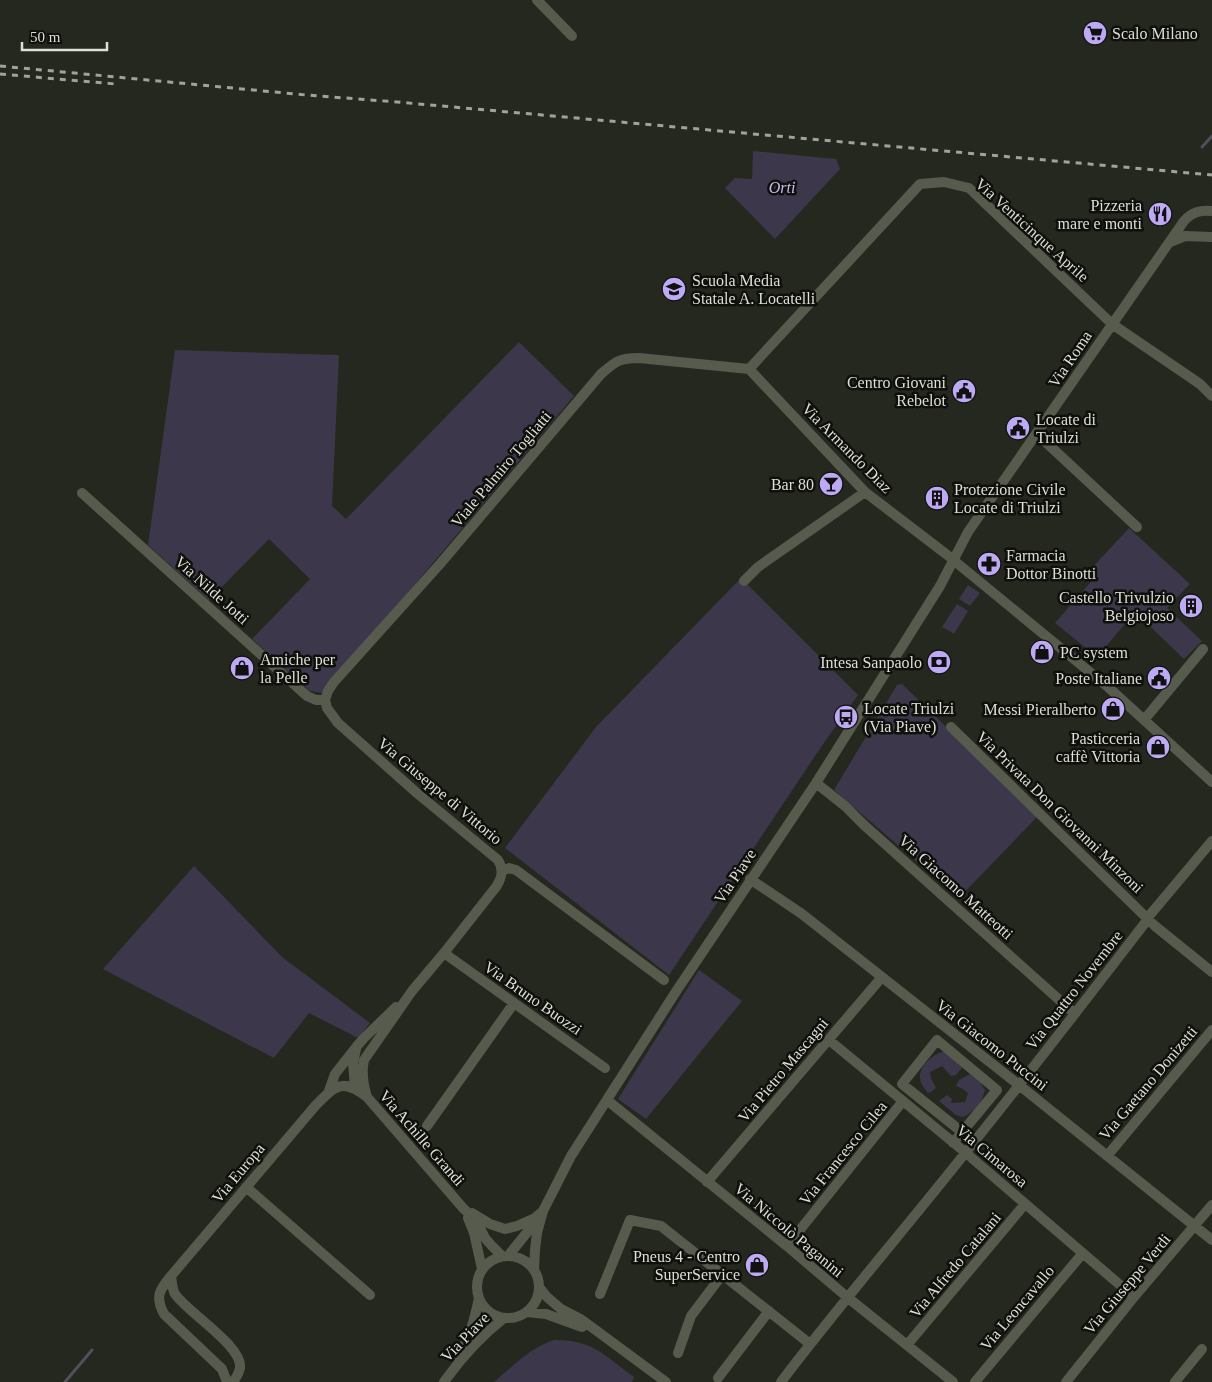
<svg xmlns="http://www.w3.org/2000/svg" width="1212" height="1382" font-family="Georgia,serif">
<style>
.green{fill:#3c374b}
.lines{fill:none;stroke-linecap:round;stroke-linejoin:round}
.stream{stroke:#524e5c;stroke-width:3}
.street{stroke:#575b4e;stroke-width:10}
.rail{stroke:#a1a39b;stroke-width:3;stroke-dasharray:6 6;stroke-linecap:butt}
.labels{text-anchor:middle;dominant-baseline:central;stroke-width:5;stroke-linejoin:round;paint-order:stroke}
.poi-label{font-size:16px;fill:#dddfd8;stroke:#0f100c;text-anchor:end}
.park-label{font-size:16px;font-style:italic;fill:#c9bbf1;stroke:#0f100c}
.street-label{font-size:16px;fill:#dddfd8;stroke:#0f100c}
</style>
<rect width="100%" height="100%" fill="#25281e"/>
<!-- green -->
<path class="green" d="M753 151 836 159 840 169 775 239 725 188 735 178 752 179Z
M519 342 574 396 323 693 310 691 252 639 310 579 269 539 209 600 148 545 175 350 339 355 332 506 346 519Z
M1129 528 1190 584 1167 608 1202 641 1184 659 1135 612 1097 657 1055 623 1095 577 1089 571Z
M741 578 858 695 821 747 669 975 505 848 596 727Z
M968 585 980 593 970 606 959 599Z
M957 604 968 611 954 634 942 627Z
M902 684 1038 816 959 898 834 790 897 685Z
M194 866 282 957 370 1023 358 1038 309 1013 274 1058 103 969Z
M699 970 742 1001 646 1119 618 1099Z
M946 1051 950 1053 962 1068 956 1075 951 1076 942 1066 930 1072 931 1078 936 1088 931 1092 928 1093C925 1089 920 1083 920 1078 919 1065 934 1053 946 1051Z
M970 1074 980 1082 985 1090C982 1103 975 1111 963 1117L956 1115 939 1101 947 1095 952 1099 951 1103 965 1102 968 1093 963 1089 956 1086 959 1080Z
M554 1340C592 1339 605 1356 634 1377L632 1382H494C513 1366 530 1348 554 1340Z"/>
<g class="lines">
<!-- stream -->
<path class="stream" d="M1202 147 1212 136
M65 1382 92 1350"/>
<!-- street -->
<path class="street" d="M537 0 572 36
M1170 242 1185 236 1212 237
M749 369 920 184 944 182 969 188 1112 324 1200 384 1212 396
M749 369 865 492 946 554 1108 687 1212 782
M1037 434 1137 527
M82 493 307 696 316 700H325
M744 581 758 567 865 492
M325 700 328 691 334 682 440 564 601 374C616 361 619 358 639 358L749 369
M325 700 327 708 338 723 418 794 498 860C504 870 502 878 496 887L444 953 412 991 364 1060C361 1073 363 1084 367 1097
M1144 720 1203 649
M951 727 1155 926 1212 972
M816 783 845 806 864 825 1075 1014
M502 871 509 868 516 870 664 980
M750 879 802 914 1019 1085 1212 1240
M444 953 605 1068
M829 1040 966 1153 1134 1297
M355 1088 353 1063 356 1049
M329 1091 335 1074 357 1046 364 1038 396 1007
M607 1100 787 1246 847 1297 953 1382
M427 1126 514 1003
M953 1143 997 1090 937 1040 902 1084 962 1132
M1107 1156 1212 1030
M707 1182 882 977
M246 1187 370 1295
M472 1213 490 1224 505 1229 517 1226 535 1218 543 1211
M468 1218 474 1233 482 1269
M787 1246 903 1101
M477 1287a31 31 0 1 1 62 0a31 31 0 1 1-62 0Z
M508 1256 529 1230 535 1218
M534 1270 535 1250 537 1233 543 1211 571 1156 677 990 816 783 940 586 968 532 1184 221C1192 212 1200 210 1212 211
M171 1276C172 1282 172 1289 175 1294 188 1313 243 1346 240 1368 239 1373 236 1378 233 1382
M539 1287 547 1297 561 1309 582 1320 666 1382
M600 1294 630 1220 661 1226 810 1344
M527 1312 546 1314 582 1327
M907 1345 1025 1204
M678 1353 691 1316 722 1275
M459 1356C470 1335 474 1322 479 1298
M718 1378 769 1311
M227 1382 222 1369 164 1314C155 1297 159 1290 171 1276L316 1105C336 1085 343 1078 367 1097L463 1208 477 1222 485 1238 492 1246 502 1256
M444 1382C461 1358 481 1336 504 1318
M781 1382C840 1304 905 1229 966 1152 1028 1075 1088 997 1148 919L1149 916 1212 841
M975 1382 1083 1253
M1066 1382 1134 1297 1212 1205
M1175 1382 1202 1349"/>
<!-- rail -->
<path class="rail" d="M0 66 306 95 397 102 1212 175
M0 74 115 84"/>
</g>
<!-- icons -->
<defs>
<g id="supermarket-disc" transform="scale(1.25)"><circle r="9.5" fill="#bea9f5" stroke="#0f100c"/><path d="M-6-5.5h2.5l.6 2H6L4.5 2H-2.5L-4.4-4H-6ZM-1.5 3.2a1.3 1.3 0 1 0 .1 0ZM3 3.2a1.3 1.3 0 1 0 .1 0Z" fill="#111"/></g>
<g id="restaurant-disc" transform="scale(1.25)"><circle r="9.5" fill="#bea9f5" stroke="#0f100c"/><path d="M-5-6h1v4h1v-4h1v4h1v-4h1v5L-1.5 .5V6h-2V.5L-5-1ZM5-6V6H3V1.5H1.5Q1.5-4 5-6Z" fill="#111"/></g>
<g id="school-disc" transform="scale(1.25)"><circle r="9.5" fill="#bea9f5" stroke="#0f100c"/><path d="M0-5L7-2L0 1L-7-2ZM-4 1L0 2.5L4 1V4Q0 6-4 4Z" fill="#111"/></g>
<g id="civic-disc" transform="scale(1.25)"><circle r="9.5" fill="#bea9f5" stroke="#0f100c"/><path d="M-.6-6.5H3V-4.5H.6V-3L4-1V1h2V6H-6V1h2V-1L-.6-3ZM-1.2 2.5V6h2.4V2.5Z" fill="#111"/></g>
<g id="bar-disc" transform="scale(1.25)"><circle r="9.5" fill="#bea9f5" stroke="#0f100c"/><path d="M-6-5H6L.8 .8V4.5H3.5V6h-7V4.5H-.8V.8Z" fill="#111"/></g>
<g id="building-disc" transform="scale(1.25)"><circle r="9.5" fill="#bea9f5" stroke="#0f100c"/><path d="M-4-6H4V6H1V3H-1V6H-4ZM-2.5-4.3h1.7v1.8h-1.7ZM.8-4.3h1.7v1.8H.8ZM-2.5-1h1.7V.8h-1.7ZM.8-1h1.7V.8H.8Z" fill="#111"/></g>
<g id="pharmacy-disc" transform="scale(1.25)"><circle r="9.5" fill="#bea9f5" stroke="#0f100c"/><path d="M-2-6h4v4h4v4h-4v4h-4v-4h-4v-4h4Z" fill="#111"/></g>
<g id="shop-disc" transform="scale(1.25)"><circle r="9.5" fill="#bea9f5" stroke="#0f100c"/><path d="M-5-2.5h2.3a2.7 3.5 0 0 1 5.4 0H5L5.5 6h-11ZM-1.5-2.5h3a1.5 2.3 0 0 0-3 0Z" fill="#111"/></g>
<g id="bank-disc" transform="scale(1.25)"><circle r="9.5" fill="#bea9f5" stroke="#0f100c"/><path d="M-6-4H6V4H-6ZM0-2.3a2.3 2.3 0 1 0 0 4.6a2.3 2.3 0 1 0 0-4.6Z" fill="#111"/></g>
<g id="bus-disc" transform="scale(1.25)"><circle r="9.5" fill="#bea9f5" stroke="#0f100c"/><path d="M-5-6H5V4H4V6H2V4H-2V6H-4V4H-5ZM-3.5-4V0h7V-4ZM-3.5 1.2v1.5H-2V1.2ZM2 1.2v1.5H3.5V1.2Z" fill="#111"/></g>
</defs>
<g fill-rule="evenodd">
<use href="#supermarket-disc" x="1095" y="33"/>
<use href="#restaurant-disc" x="1160" y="214"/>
<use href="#school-disc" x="674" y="289"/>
<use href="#civic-disc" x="964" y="391"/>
<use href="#civic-disc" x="1018" y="428"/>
<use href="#bar-disc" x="831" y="484"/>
<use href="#building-disc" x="937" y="498"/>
<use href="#pharmacy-disc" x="989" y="564"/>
<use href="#building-disc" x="1191" y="606"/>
<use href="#shop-disc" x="1042" y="652"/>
<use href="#bank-disc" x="939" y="662"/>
<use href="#shop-disc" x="242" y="668"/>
<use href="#civic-disc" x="1159" y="678"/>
<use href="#shop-disc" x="1113" y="709"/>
<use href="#bus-disc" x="846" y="717"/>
<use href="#shop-disc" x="1158" y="747"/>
<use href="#shop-disc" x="757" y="1265"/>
</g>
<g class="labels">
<!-- poi labels -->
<g class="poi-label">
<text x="1112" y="33" text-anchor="start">Scalo Milano</text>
<text x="1142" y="205">Pizzeria<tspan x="1142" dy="18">mare e monti</tspan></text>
<text x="692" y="280" text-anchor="start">Scuola Media<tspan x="692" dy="18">Statale A. Locatelli</tspan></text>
<text x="946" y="382">Centro Giovani<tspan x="946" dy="18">Rebelot</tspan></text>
<text x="1036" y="419" text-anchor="start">Locate di<tspan x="1036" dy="18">Triulzi</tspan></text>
<text x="814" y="484">Bar 80</text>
<text x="954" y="489" text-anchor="start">Protezione Civile<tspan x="954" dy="18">Locate di Triulzi</tspan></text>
<text x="1006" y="555" text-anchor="start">Farmacia<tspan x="1006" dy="18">Dottor Binotti</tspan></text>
<text x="1174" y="597">Castello Trivulzio<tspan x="1174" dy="18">Belgiojoso</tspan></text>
<text x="1060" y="652" text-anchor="start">PC system</text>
<text x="260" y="659" text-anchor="start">Amiche per<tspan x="260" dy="18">la Pelle</tspan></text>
<text x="922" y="662">Intesa Sanpaolo</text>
<text x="1142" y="678">Poste Italiane</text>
<text x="864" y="708" text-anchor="start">Locate Triulzi<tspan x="864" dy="18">(Via Piave)</tspan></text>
<text x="1096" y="709">Messi Pieralberto</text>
<text x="1140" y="738">Pasticceria<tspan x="1140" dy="18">caffè Vittoria</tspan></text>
<text x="740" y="1256">Pneus 4 - Centro<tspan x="740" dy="18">SuperService</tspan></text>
</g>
<!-- park labels -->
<g class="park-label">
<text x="782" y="187">Orti</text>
</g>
<!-- street labels -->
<g class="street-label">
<text transform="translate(1032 230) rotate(42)">Via Venticinque Aprile</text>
<text transform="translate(1070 359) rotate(-56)">Via Roma</text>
<text transform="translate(847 448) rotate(45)">Via Armando Diaz</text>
<text transform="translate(501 469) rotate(-50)">Viale Palmiro Togliatti</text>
<text transform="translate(212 590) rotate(42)">Via Nilde Jotti</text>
<text transform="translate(440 791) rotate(40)">Via Giuseppe di Vittorio</text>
<text transform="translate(1060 812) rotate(44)">Via Privata Don Giovanni Minzoni</text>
<text transform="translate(735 876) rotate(-56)">Via Piave</text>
<text transform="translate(956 887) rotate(42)">Via Giacomo Matteotti</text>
<text transform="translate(1074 990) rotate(-52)">Via Quattro Novembre</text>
<text transform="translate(533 998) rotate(35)">Via Bruno Buozzi</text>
<text transform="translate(992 1045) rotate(38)">Via Giacomo Puccini</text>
<text transform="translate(783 1070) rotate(-50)">Via Pietro Mascagni</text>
<text transform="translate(1148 1083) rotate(-50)">Via Gaetano Donizetti</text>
<text transform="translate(422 1138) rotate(49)">Via Achille Grandi</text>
<text transform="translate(843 1153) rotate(-51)">Via Francesco Cilea</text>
<text transform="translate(992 1156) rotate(40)">Via Cimarosa</text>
<text transform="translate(238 1173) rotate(-50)">Via Europa</text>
<text transform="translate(789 1230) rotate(40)">Via Niccolò Paganini</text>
<text transform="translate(955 1265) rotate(-50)">Via Alfredo Catalani</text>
<text transform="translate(1127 1284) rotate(-50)">Via Giuseppe Verdi</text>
<text transform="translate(1017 1308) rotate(-50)">Via Leoncavallo</text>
<text transform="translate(465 1337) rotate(-46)">Via Piave</text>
</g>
</g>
<!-- scale -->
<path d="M22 42v8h85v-8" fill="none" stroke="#dddfd8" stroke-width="2.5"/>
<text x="30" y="42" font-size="15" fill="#dddfd8" stroke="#0f100c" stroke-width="4" paint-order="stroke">50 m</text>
</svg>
